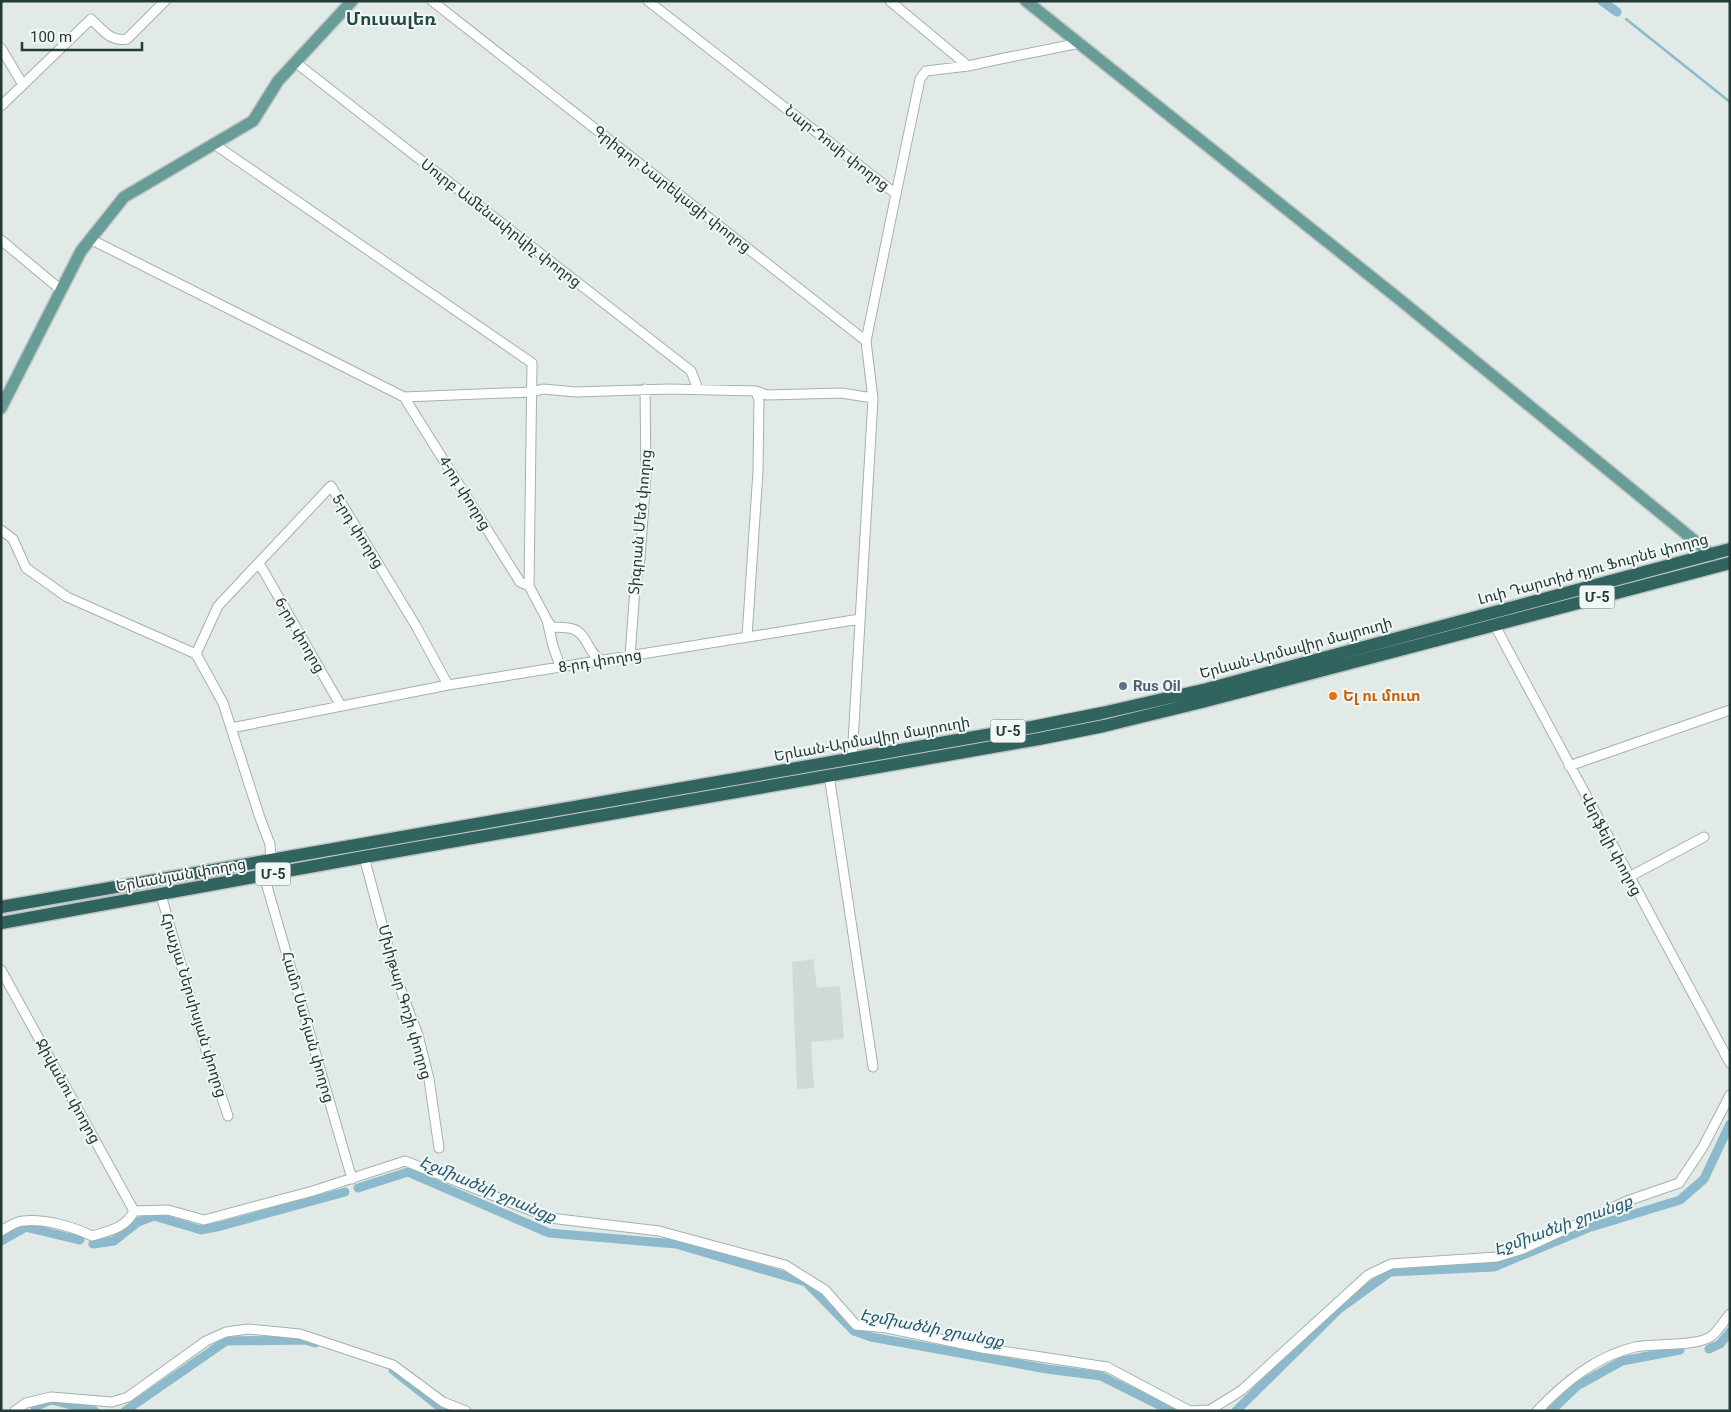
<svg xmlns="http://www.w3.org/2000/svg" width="1731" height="1412" font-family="Roboto,'Noto Sans Armenian',sans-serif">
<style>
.built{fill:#cfdad6}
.green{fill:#bbdac7}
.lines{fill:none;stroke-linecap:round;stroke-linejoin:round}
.stream{stroke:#8cb9cb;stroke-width:2.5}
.canal{stroke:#8cb9cb;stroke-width:9}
.minor-casing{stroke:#a4b1ae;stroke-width:11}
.major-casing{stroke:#bdc4c3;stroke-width:14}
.highway-casing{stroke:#bdc4c3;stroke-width:15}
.minor{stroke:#fff;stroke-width:9}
.major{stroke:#689c96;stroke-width:11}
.highway{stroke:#31635f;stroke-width:12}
.service-dot{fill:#5c6f8a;stroke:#f1f7f5;stroke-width:2}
.food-dot{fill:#e8710a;stroke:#f1f7f5;stroke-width:2}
.labels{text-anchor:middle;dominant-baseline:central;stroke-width:4;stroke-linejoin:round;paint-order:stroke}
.shield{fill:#f1f7f5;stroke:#60726f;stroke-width:1}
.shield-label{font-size:14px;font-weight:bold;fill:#223936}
.street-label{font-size:15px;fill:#223936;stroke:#f1f7f5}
.service-label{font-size:15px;font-weight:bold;fill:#4e5e75;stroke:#f1f7f5;text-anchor:start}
.food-label{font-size:15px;font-weight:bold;fill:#c56008;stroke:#f1f7f5;text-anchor:start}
.water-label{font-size:16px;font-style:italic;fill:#225870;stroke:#f1f7f5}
.quarter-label{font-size:18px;font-weight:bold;fill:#204945;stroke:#f1f7f5}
</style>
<rect width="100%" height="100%" fill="#e1eae7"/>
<!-- built -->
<path class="built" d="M813 959 817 988 840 986 844 1039 811 1042 814 1088 797 1089 792 962Z"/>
<!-- green -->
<path class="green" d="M1423 640 1079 727 111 897 110 894 784 775Z"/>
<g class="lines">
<!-- stream -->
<path class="stream" d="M1626 19 1730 102"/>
<!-- canal -->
<path class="canal" d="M1602 1 1617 12
M358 1188 408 1172 549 1233 676 1244 806 1282 854 1331 871 1337 1047 1369 1101 1376 1171 1411
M1 1241 26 1227 80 1240
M93 1244 114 1241 138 1222 154 1216 201 1230 221 1226 345 1192
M1709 1349 1720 1344 1730 1332
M393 1370 441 1408 448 1411
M35 1407 51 1400 95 1411
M125 1411 226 1341 305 1340 315 1343
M1236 1411 1339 1309 1390 1272 1494 1267 1588 1228 1680 1200 1704 1179 1730 1124
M1551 1411 1577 1386 1622 1361 1680 1350"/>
<!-- minor casing -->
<g class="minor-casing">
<path id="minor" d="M432 1 866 341 873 399 852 759
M648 1 896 194 920 79 926 71 968 66 1005 58 1080 43
M890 1 968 66
M1 48 23 85
M295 62 691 371 698 389
M1 106 91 19C103 30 110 42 127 39L165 1
M214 144 532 363 529 586 547 620 553 646 560 666
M90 239 404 397 532 392 543 389 576 392 669 389 756 391 767 395 841 393 873 398
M1 240 61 290
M866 341 896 194
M404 397 520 582 529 586
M1 530 13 539 26 568 67 597 196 654 223 703 260 818 270 844 271 861
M259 563 341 706
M547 620 552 627C559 627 566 627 573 629 588 634 588 655 602 660
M1494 624 1730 1063
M747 637 758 471 759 400 756 391
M196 654 218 606 331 486 416 626 448 685
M630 656 635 588 640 559 646 475 645 389
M231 728 448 685 860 619
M1569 766 1730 710
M829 775 873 1067
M364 857 397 980 418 1035 429 1079 439 1148
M264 876 352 1179
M1629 877 1704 837
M161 895 202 1038 228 1116
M1 970 134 1211
M134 1211 168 1210 204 1220 313 1191 405 1161 550 1218 659 1231 785 1265 825 1290 856 1325 887 1328 982 1348 1107 1367 1190 1411 1210 1410 1242 1390 1368 1275 1391 1264 1497 1257 1523 1249 1627 1201 1679 1183 1703 1147 1730 1095
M1 1231C8 1227 16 1221 23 1221 43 1218 74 1227 92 1236 109 1231 126 1228 134 1211
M15 1411 26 1403 51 1397 112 1402 128 1397 206 1341 226 1332 248 1329 300 1334 393 1365 443 1402 466 1411
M1537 1411C1564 1383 1596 1356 1635 1347 1654 1343 1700 1347 1713 1335 1719 1329 1724 1321 1730 1314"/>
</g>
<!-- major casing -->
<g class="major-casing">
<path id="major" d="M1026 1 1399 299 1712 555
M1 408 81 251 124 197 253 121 278 81 352 1"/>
</g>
<!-- highway casing -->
<g class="highway-casing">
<path id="highway" d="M1 907 1032 727 1102 713 1207 689 1730 549
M1 923 364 857 1039 739 1104 726 1206 701 1730 563"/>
</g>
<!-- minor -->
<use href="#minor" class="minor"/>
<!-- major -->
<use href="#major" class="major"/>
<!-- highway -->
<use href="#highway" class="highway"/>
</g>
<!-- markers -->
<circle class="service-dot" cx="1123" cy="686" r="5"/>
<circle class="food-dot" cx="1333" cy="696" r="5"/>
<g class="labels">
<!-- shield labels -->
<g class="shield">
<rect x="1579.5" y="585.5" width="35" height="23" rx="4"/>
<rect x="990.5" y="719.5" width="35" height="23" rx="4"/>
<rect x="255.5" y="862.5" width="35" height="23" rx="4"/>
</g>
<g class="shield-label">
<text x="1597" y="597">Մ-5</text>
<text x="1008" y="731">Մ-5</text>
<text x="273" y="874">Մ-5</text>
</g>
<!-- street labels -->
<g class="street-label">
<text transform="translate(837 148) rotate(38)">Նար-Դոսի փողոց</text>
<text transform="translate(672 189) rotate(38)">Գրիգոր Նարեկացի փողոց</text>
<text transform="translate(501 223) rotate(38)">Սուրբ Ամենափրկիչ փողոց</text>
<text transform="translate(465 493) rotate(58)">4-րդ փողոց</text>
<text transform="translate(640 522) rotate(-85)">Տիգրան Մեծ փողոց</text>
<text transform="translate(358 531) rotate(58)">5-րդ փողոց</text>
<text transform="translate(1593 569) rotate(-15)">Լուի Դարտիժ դյու Ֆուրնե փողոց</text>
<text transform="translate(300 635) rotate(60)">6-րդ փողոց</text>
<text transform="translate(1296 648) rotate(-15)">Երևան-Արմավիր մայրուղի</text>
<text transform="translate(600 661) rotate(-9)">8-րդ փողոց</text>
<text transform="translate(872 739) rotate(-10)">Երևան-Արմավիր մայրուղի</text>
<text transform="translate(1611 844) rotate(62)">Վերֆելի փողոց</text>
<text transform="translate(181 875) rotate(-10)">Երևանյան փողոց</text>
<text transform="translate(405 1002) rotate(74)">Մխիթար Գոշի փողոց</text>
<text transform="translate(194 1005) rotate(73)">Հրաչյա Ներսիսյան փողոց</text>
<text transform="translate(308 1027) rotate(74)">Համո Սահյան փողոց</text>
<text transform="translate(68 1091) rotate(61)">Ջիվանու փողոց</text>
</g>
<!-- service labels -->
<g class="service-label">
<text x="1133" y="686">Rus Oil</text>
</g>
<!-- food labels -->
<g class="food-label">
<text x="1343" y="696">Ել ու մուտ</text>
</g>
<!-- water labels -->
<g class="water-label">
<text transform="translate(488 1189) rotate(23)">Էջմիածնի ջրանցք</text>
<text transform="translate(1563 1225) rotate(-20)">Էջմիածնի ջրանցք</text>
<text transform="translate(932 1328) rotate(11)">Էջմիածնի ջրանցք</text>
</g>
<!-- quarter labels -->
<g class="quarter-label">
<text x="391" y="18">Մուսալեռ</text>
</g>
</g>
<!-- border -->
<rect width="1731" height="1412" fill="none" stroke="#223936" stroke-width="5"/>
<!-- scale -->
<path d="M22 42v8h120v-8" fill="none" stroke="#223936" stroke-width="2.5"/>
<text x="30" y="42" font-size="15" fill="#223936" stroke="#f1f7f5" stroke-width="4" paint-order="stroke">100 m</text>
</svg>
